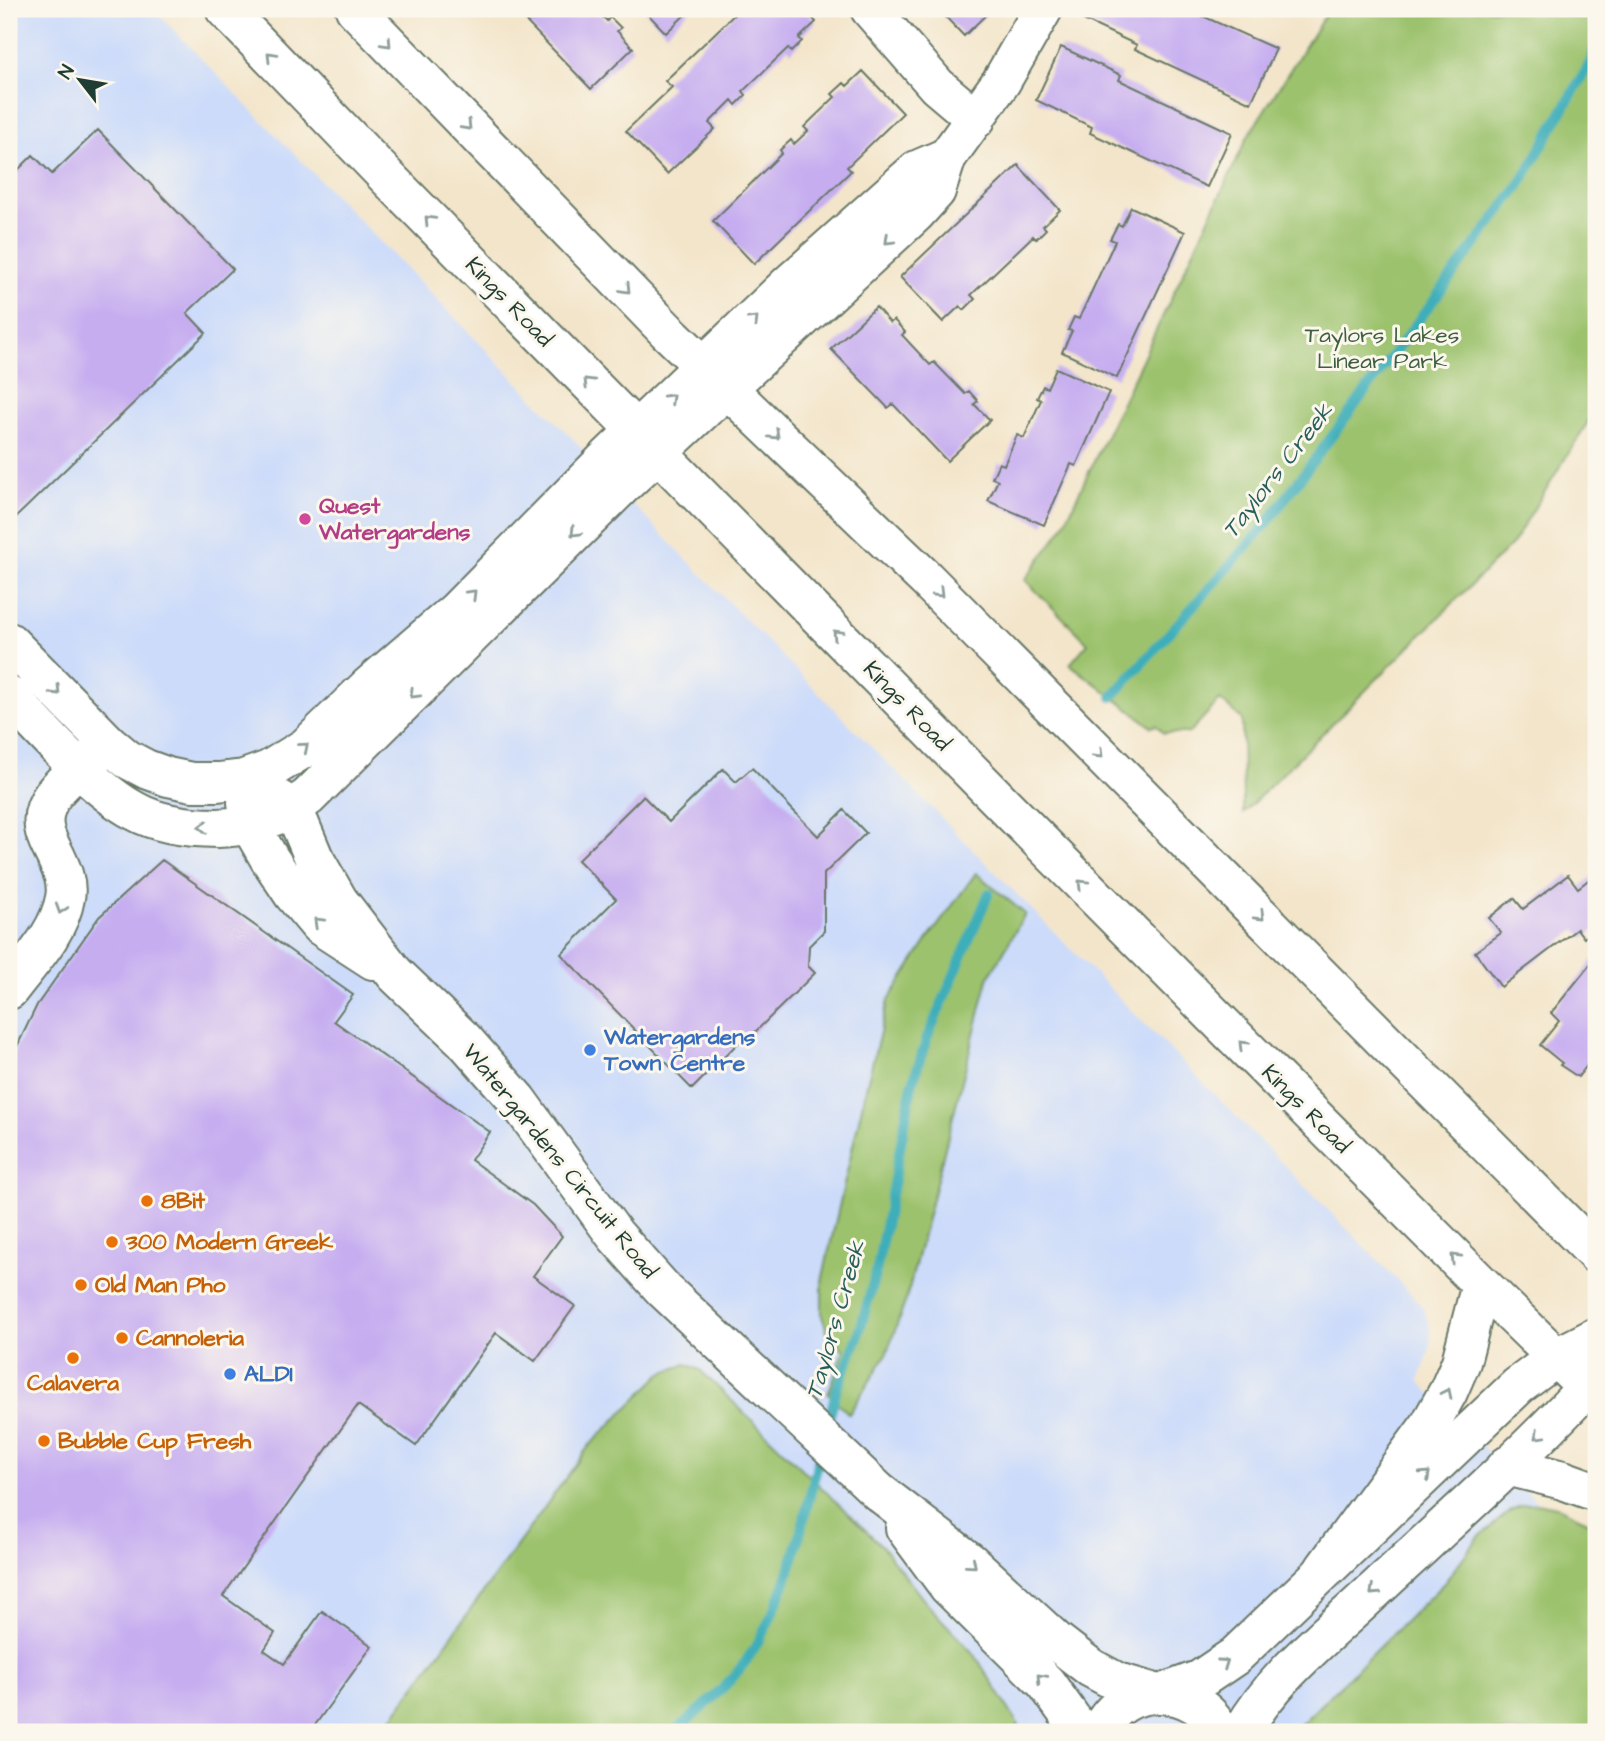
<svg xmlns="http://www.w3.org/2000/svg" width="1605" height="1741" font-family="'Architects Daughter',sans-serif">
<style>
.built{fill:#ccdbfa}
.green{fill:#9cc26d;stroke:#5e8050;stroke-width:2}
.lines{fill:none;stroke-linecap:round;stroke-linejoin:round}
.stream{stroke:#3eaeba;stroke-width:10}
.building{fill:#c6adf0}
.minor-casing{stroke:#697868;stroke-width:42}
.major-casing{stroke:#697868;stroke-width:42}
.minor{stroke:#fff;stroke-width:38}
.major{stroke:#fff;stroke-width:38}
.oneway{stroke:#8f9e9a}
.hotel-dot{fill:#d1479c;stroke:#fbf7ec;stroke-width:2.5}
.shop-dot{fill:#3f7fe0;stroke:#fbf7ec;stroke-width:2.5}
.food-dot{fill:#e8710a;stroke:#fbf7ec;stroke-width:2.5}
.labels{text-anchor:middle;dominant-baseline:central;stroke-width:6;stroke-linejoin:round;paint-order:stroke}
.street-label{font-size:23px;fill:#1f3d34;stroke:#fbf7ec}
.park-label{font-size:23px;fill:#3e5e42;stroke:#fbf7ec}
.hotel-label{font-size:23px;font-weight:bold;fill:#b23c85;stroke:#fbf7ec;text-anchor:start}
.shop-label{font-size:23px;font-weight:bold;fill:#366cbe;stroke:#fbf7ec;text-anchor:start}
.food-label{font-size:23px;font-weight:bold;fill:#c56008;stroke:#fbf7ec;text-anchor:start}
.water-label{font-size:24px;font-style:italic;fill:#285f5c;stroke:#fbf7ec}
</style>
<rect width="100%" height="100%" fill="#fbf7ec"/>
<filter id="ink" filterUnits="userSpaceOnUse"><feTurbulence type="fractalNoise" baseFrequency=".0143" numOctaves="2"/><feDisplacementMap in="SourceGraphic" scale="14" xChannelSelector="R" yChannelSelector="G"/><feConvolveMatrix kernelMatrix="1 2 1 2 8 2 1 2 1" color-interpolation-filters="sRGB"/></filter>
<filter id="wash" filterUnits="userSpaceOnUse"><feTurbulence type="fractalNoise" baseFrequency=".00686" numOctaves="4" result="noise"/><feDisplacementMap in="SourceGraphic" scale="28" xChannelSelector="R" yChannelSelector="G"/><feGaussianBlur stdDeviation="1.57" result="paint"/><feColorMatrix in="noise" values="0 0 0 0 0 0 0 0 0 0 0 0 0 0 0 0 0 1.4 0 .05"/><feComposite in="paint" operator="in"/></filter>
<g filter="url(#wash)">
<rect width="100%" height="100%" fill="#f3e5ca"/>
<!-- built -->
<path class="built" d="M9 9H153L572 438 641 513 1415 1298 1424 1310 1431 1331 1429 1353 1419 1381 1538 1503 1560 1508 1596 1525V1732H9Z"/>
<!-- green -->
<path class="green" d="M1329 9H1596V409L1512 544 1243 813 1242 719 1220 700 1189 733H1164L1156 725 1152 727 1070 664 1088 643 1025 580 1062 529 1248 136Z
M976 873 1025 914 988 979 907 1297 886 1355 849 1414 828 1394 844 1350 829 1337 822 1316V1281L868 1080 888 1001 928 939Z
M686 1364 700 1370 882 1546 927 1604 975 1655 1023 1732H382L589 1446 662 1373Z
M1538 1503 1560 1508 1596 1525V1732H1293L1444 1583 1478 1538 1511 1510 1522 1505Z"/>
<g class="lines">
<!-- stream -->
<path class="stream" d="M1112 697 1264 527 1519 186 1590 63 1596 47
M826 1431 836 1391 858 1337 877 1268 912 1085 927 1038 989 893
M674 1732C702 1709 733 1682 752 1652 790 1591 804 1519 821 1450"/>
</g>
<g id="blocks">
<!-- building -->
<path class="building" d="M514 9H595L607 21 610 17 621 28 617 31 633 48 591 89Z
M643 9H691L666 33Z
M740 9H804L816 22 799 38 802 41 791 52 788 48 743 91 746 95 736 105 732 100 709 123 715 129 667 174 626 131 672 87 665 81Z
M938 9H992L964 36Z
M1079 9H1187L1276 49 1251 103 1135 49 1137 45 1075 16Z
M1061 47 1121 75 1119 80 1232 133 1207 187 1090 133 1092 127 1036 100Z
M863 71 903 113 847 167 851 171 754 264 713 221 782 153 780 150 791 140 794 144 808 131 804 127 835 97 832 94 844 83 847 86Z
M98 130 233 269 187 313 206 333 9 524V179L33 155 52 174Z
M1018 165 1060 210 1043 226 1046 229 1036 239 1033 236 971 295 975 299 964 310 960 306 943 322 900 277Z
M1131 207 1185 232 1117 378 1062 352 1072 331 1068 330 1074 317 1079 319 1115 241 1110 239 1118 224 1122 226Z
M876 307 890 323 894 320 905 332 902 335 930 365 934 362 965 394 969 391 978 401 974 404 990 420 947 461 893 404 888 408 831 349Z
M1056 368 1109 392 1076 466 1071 464 1044 525 988 501 998 480 992 478 999 463 1004 465 1017 435 1024 438 1041 400 1037 398 1043 386 1047 388Z
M752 768 818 836 844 810 866 833 824 874V931L809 946 808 966 815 973 750 1037 747 1034 692 1089 561 954 616 899 578 860 643 796 669 822 723 769 736 782Z
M162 860 353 995 334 1021 490 1132 471 1160 533 1205 562 1236 533 1276 575 1306 535 1361 496 1333 416 1446 358 1405 223 1596 275 1633 264 1650 284 1664 322 1611 372 1646 310 1732H9V1063L37 1005 99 917Z
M1596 874V929L1584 938 1577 929 1501 987 1475 952 1501 933 1489 918 1514 898 1523 909 1568 875 1578 888Z
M1596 957V1054L1578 1077 1560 1065 1562 1063 1540 1045 1559 1021 1551 1013Z"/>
</g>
</g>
<g filter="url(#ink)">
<use href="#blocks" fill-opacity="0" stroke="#697868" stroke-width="2"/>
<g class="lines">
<!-- minor casing -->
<g class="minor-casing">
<path id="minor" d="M870 9 937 86 976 119
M9 642 108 743 127 759 146 769 168 777 192 782H218L244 779 269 770 306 747 368 687 455 612 603 462 789 284 917 170 947 157
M9 696C43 731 93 789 135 811 160 825 190 828 218 828 252 827 281 817 308 797L624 484 916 213 936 191 947 157 1001 82 1043 9
M244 779 293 808 314 858 338 900 395 974 464 1040 517 1100 615 1235 664 1290 879 1492 970 1562 1056 1641 1091 1668 1117 1682 1155 1693
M247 802 250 825 269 858 293 894 319 925 373 960
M9 990C29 963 59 933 65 898 68 883 62 870 56 857 52 849 47 840 45 832 35 797 76 772 99 752
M905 1528 948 1586 1046 1683 1081 1732
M1164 1693 1201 1679 1235 1656 1518 1386 1557 1357
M1100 1732C1121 1679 1198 1684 1221 1732
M1242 1732C1271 1680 1321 1640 1364 1600 1439 1530 1517 1462 1587 1387"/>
</g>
<!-- major casing -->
<g class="major-casing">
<path id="major" d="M225 9 388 178 1008 809 1481 1284 1596 1396
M355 9 667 331 926 579 1596 1254
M1557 1357 1596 1337
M1507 1466 1563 1480 1596 1492
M1324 1569 1429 1426 1448 1392 1461 1362 1481 1284"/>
</g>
<!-- minor -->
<use href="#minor" class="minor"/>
<!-- major -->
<use href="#major" class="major"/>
</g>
<!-- one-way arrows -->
<defs><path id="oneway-chevron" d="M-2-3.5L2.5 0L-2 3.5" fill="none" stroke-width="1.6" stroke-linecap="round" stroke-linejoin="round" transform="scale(1.75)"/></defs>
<g class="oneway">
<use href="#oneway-chevron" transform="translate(387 43) rotate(47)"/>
<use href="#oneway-chevron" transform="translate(271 56) rotate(-134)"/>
<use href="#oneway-chevron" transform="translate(467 126) rotate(46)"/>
<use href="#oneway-chevron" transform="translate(429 220) rotate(-134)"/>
<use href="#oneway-chevron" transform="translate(889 240) rotate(136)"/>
<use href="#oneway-chevron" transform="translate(626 289) rotate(46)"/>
<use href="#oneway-chevron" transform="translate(754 320) rotate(-45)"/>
<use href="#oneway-chevron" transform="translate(588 382) rotate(-135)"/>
<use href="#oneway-chevron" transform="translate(670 398) rotate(-44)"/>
<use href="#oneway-chevron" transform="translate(775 435) rotate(44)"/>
<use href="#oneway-chevron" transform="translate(575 532) rotate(135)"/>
<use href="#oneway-chevron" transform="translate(939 593) rotate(45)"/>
<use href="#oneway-chevron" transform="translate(472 594) rotate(-45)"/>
<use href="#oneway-chevron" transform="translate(837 634) rotate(-134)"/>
<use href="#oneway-chevron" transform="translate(56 691) rotate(46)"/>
<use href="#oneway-chevron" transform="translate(414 694) rotate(135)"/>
<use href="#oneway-chevron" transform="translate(304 747) rotate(-40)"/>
<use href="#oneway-chevron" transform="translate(1099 754) rotate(45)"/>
<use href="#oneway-chevron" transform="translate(203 827) rotate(-178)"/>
<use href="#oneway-chevron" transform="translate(1082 884) rotate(-135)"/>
<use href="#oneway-chevron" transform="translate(61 909) rotate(108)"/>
<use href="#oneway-chevron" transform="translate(1260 916) rotate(45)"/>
<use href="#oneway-chevron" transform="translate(318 922) rotate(-136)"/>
<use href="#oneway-chevron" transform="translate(1243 1045) rotate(-135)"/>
<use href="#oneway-chevron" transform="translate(1455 1258) rotate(-135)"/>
<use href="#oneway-chevron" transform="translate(1447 1393) rotate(-64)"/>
<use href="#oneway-chevron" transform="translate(1539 1435) rotate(136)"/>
<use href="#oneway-chevron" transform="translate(1426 1475) rotate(-43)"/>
<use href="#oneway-chevron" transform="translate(972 1564) rotate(41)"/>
<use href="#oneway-chevron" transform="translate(1374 1591) rotate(137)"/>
<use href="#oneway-chevron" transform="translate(1224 1663) rotate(-35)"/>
<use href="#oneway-chevron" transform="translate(1041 1678) rotate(-133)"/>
</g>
</g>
<!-- markers -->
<circle class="hotel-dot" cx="305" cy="519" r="7"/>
<g class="shop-dot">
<circle cx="590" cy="1050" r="7"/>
<circle cx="230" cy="1374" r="7"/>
</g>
<g class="food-dot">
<circle cx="147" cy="1201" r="7"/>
<circle cx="112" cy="1242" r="7"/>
<circle cx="81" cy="1285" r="7"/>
<circle cx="122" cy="1338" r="7"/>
<circle cx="73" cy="1358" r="7"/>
<circle cx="44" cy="1441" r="7"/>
</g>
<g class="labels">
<!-- street labels -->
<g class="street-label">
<text transform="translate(509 302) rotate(46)">Kings Road</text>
<text transform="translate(907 706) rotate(46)">Kings Road</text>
<text transform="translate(1306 1109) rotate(45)">Kings Road</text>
<text transform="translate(560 1161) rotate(51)">Watergardens Circuit Road</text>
</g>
<!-- park labels -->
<g class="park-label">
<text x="1382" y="335">Taylors Lakes<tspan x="1382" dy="26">Linear Park</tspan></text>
</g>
<!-- hotel labels -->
<g class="hotel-label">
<text x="319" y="506">Quest<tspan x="319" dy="26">Watergardens</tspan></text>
</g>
<!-- shop labels -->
<g class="shop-label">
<text x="604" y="1037">Watergardens<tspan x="604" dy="26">Town Centre</tspan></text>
<text x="244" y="1374">ALDI</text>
</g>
<!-- food labels -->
<g class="food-label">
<text x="161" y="1201">8Bit</text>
<text x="126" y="1242">300 Modern Greek</text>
<text x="95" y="1285">Old Man Pho</text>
<text x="136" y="1338">Cannoleria</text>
<text x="73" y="1383" text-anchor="middle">Calavera</text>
<text x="58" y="1441">Bubble Cup Fresh</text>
</g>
<!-- water labels -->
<g class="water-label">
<text transform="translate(1278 471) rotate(-52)">Taylors Creek</text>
<text transform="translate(836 1320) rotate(-74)">Taylors Creek</text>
</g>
</g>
<!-- margin -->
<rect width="1605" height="1741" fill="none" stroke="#fbf7ec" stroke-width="35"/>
<!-- north arrow -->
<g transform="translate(80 80) rotate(301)" stroke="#fbf7ec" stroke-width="5" paint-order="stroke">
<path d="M0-5L12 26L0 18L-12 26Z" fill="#1f3d34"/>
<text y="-10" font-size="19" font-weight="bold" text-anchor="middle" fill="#1f3d34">N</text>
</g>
</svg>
